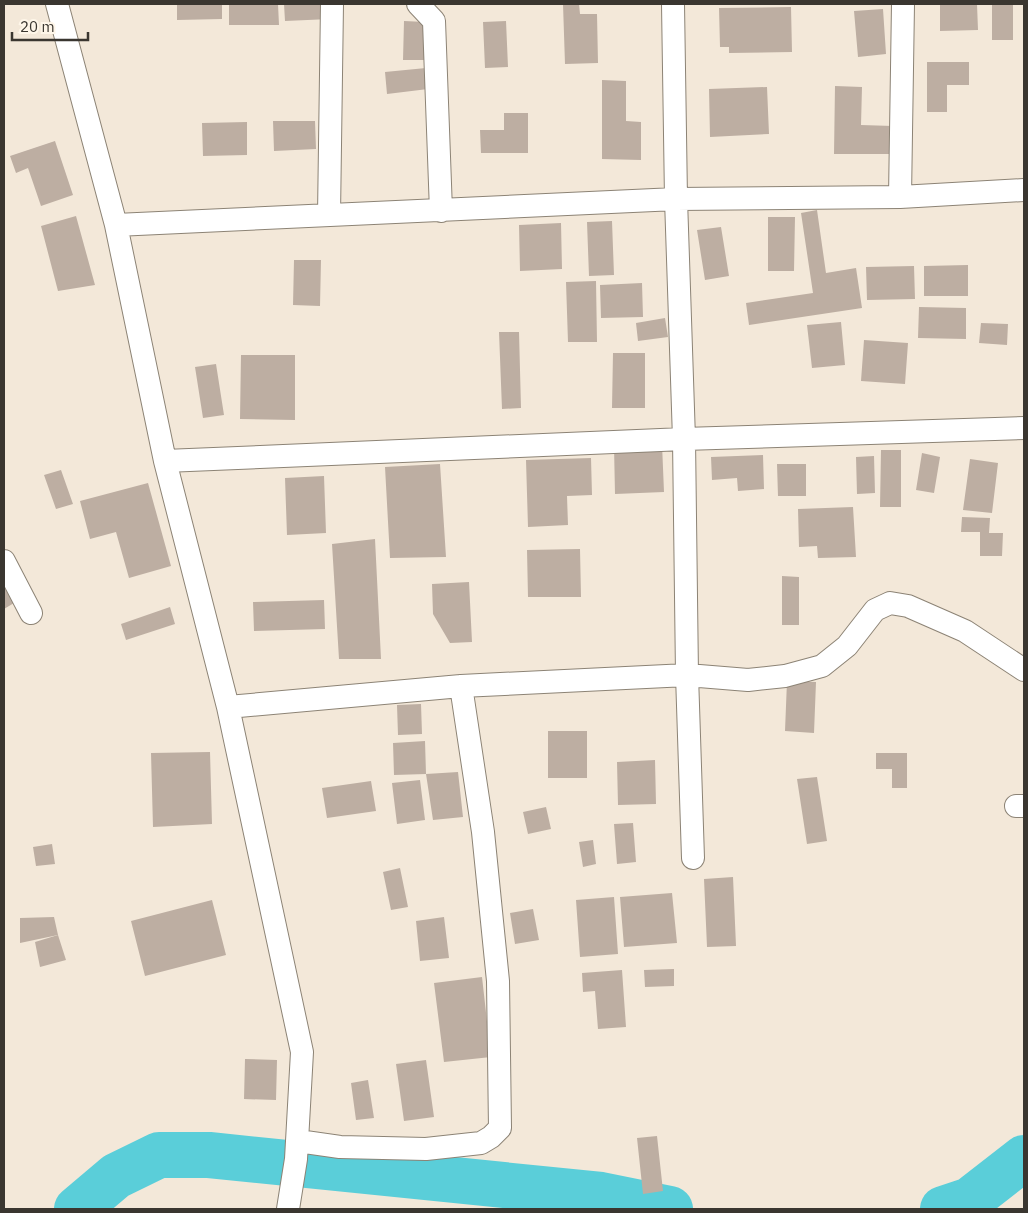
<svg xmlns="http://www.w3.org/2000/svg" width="1028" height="1213" font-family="'IBM Plex Sans',sans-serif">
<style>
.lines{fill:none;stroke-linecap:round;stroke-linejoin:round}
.river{stroke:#5aced9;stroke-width:46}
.building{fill:#bdaea2}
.minor-casing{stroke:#8c8375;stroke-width:24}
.minor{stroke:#fff;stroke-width:22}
</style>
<rect width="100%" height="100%" fill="#f3e8d9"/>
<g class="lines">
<!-- river -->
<path class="river" d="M77 1209 116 1176 159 1155H209L601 1195 670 1209
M943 1209 970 1200 1024 1158"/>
</g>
<!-- building -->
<path class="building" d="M177 4H222V19L177 20Z
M229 4H278L279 25H229Z
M284 4H329L330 19 285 21Z
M563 4H579L580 14H597L598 63 565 64Z
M940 4H977L978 30 940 31Z
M992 4H1013V40H992Z
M791 7 792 52 729 53V47H720L719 8Z
M883 9 886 54 858 57 854 11Z
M404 21 425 22V60H403Z
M506 21 508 67 485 68 483 22Z
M927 62H969V85H947V112H927Z
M426 68 428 89 387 94 385 72Z
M602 80 626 81V121L641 122V160L602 159Z
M835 86 862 87 861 125 893 126 892 154H834Z
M767 87 769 134 710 137 709 89Z
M504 113H528V153H481L480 130H504Z
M273 121H315L316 149 274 151Z
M247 122V155L203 156 202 123Z
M55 141 73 195 41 206 28 168 16 173 10 156Z
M817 210 826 273 856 268 862 308 749 325 746 303 813 293 801 213Z
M76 216 95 285 58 291 41 226Z
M768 217H795L794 271H768Z
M612 221 614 275 589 276 587 222Z
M561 223 562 269 520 271 519 225Z
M721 227 729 276 705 280 697 230Z
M294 260H321L320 306 293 305Z
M968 265V296H924V266Z
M914 266 915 299 867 300 866 267Z
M596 281 597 342H568L566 282Z
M642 283 643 317 601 318 600 285Z
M919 307 966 308V339L918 338Z
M665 318 668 337 638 341 636 323Z
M841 322 845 365 812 368 807 325Z
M981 323 1008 324 1007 345 979 343Z
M499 332H519L521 408 502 409Z
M864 340 908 343 905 384 861 381Z
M613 353H645V408H612Z
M241 355H295V420L240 419Z
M216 364 224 415 203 418 195 367Z
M662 444 664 492 615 494 614 446Z
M881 450H901V507H880Z
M922 453 940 457 934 493 916 490Z
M763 455 764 489 738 491 737 478 712 480 711 457Z
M874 456 875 493 857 494 856 457Z
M591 458 592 495 567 496 568 525 528 527 526 460Z
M970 459 998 463 992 513 963 510Z
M440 464 446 557 390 558 385 467Z
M777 464H806V496H778Z
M61 470 73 504 56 509 44 475Z
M324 476 326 533 287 535 285 478Z
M148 483 171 566 129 578 116 532 90 539 80 501Z
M853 507 856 557 818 558 817 546 799 547 798 509Z
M962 517 990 518 989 533H1003L1002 556H980V532H961Z
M375 539 381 659H339L332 544Z
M580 549 581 597H528L527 550Z
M782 576 799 577V625H782Z
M469 582 472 642 450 643 433 614 432 584Z
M4 586 14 603 4 609Z
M324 600 325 629 254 631 253 602Z
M170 607 175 624 126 640 121 624Z
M787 681 816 682 814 733 785 731Z
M421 704 422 734 398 735 397 705Z
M548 731H587V778H548Z
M425 741 426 774 394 775 393 743Z
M210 752 212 824 153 827 151 753Z
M876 753H907V788H892V769H876Z
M655 760 656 804 618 805 617 762Z
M458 772 463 817 433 820 426 774Z
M817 777 827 841 807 844 797 779Z
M420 780 425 820 397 824 392 783Z
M371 781 376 811 327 818 322 788Z
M546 807 551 829 528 834 523 812Z
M633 823 636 862 617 864 614 824Z
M593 840 596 864 583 867 579 842Z
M52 844 55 864 36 866 33 847Z
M400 868 408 907 391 910 383 872Z
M733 877 736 946 707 947 704 879Z
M672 893 677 943 624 947 620 897Z
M614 897 618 954 580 957 576 900Z
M212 900 226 955 145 976 131 921Z
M533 909 539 940 515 944 510 913Z
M54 917 58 935 66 960 40 967 35 942 58 935 20 943V918Z
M444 917 449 958 420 961 416 921Z
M674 969V986L645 987 644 970Z
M622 970 626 1027 598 1029 595 991 583 992 582 973Z
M482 977 491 1057 444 1062 434 983Z
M245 1059 277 1060 276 1100 244 1099Z
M426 1060 434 1117 404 1121 396 1064Z
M368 1080 374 1118 356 1120 351 1083Z
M657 1136 663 1191 643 1194 637 1138Z"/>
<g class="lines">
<!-- minor casing -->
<g class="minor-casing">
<path id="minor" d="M57 4 116 225 165 461 228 707 302 1052 296 1159 288 1209
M418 4 434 21 441 211
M673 4 676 199 684 439 687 675 693 858
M900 197 903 4
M329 215 332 4
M116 225 676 199 900 197 1024 190
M165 461 684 439 1024 428
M4 561 31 613
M228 707 461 686 687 675 748 680 785 676 822 666 847 646 875 610 890 603 908 606 965 631 1024 670
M1016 806H1024
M298 1141 340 1147 426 1149 481 1143 491 1137 500 1128 498 981 483 832 461 686"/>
</g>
<!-- minor -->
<use href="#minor" class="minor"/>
</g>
<!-- border -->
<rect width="1028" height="1213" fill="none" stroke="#3a3630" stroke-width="10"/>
<!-- scale -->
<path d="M12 32v8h76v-8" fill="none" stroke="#3a3630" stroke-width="2.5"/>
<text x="20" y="32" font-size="15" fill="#3a3630" stroke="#fef6e9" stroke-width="4" paint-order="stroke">20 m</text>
</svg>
